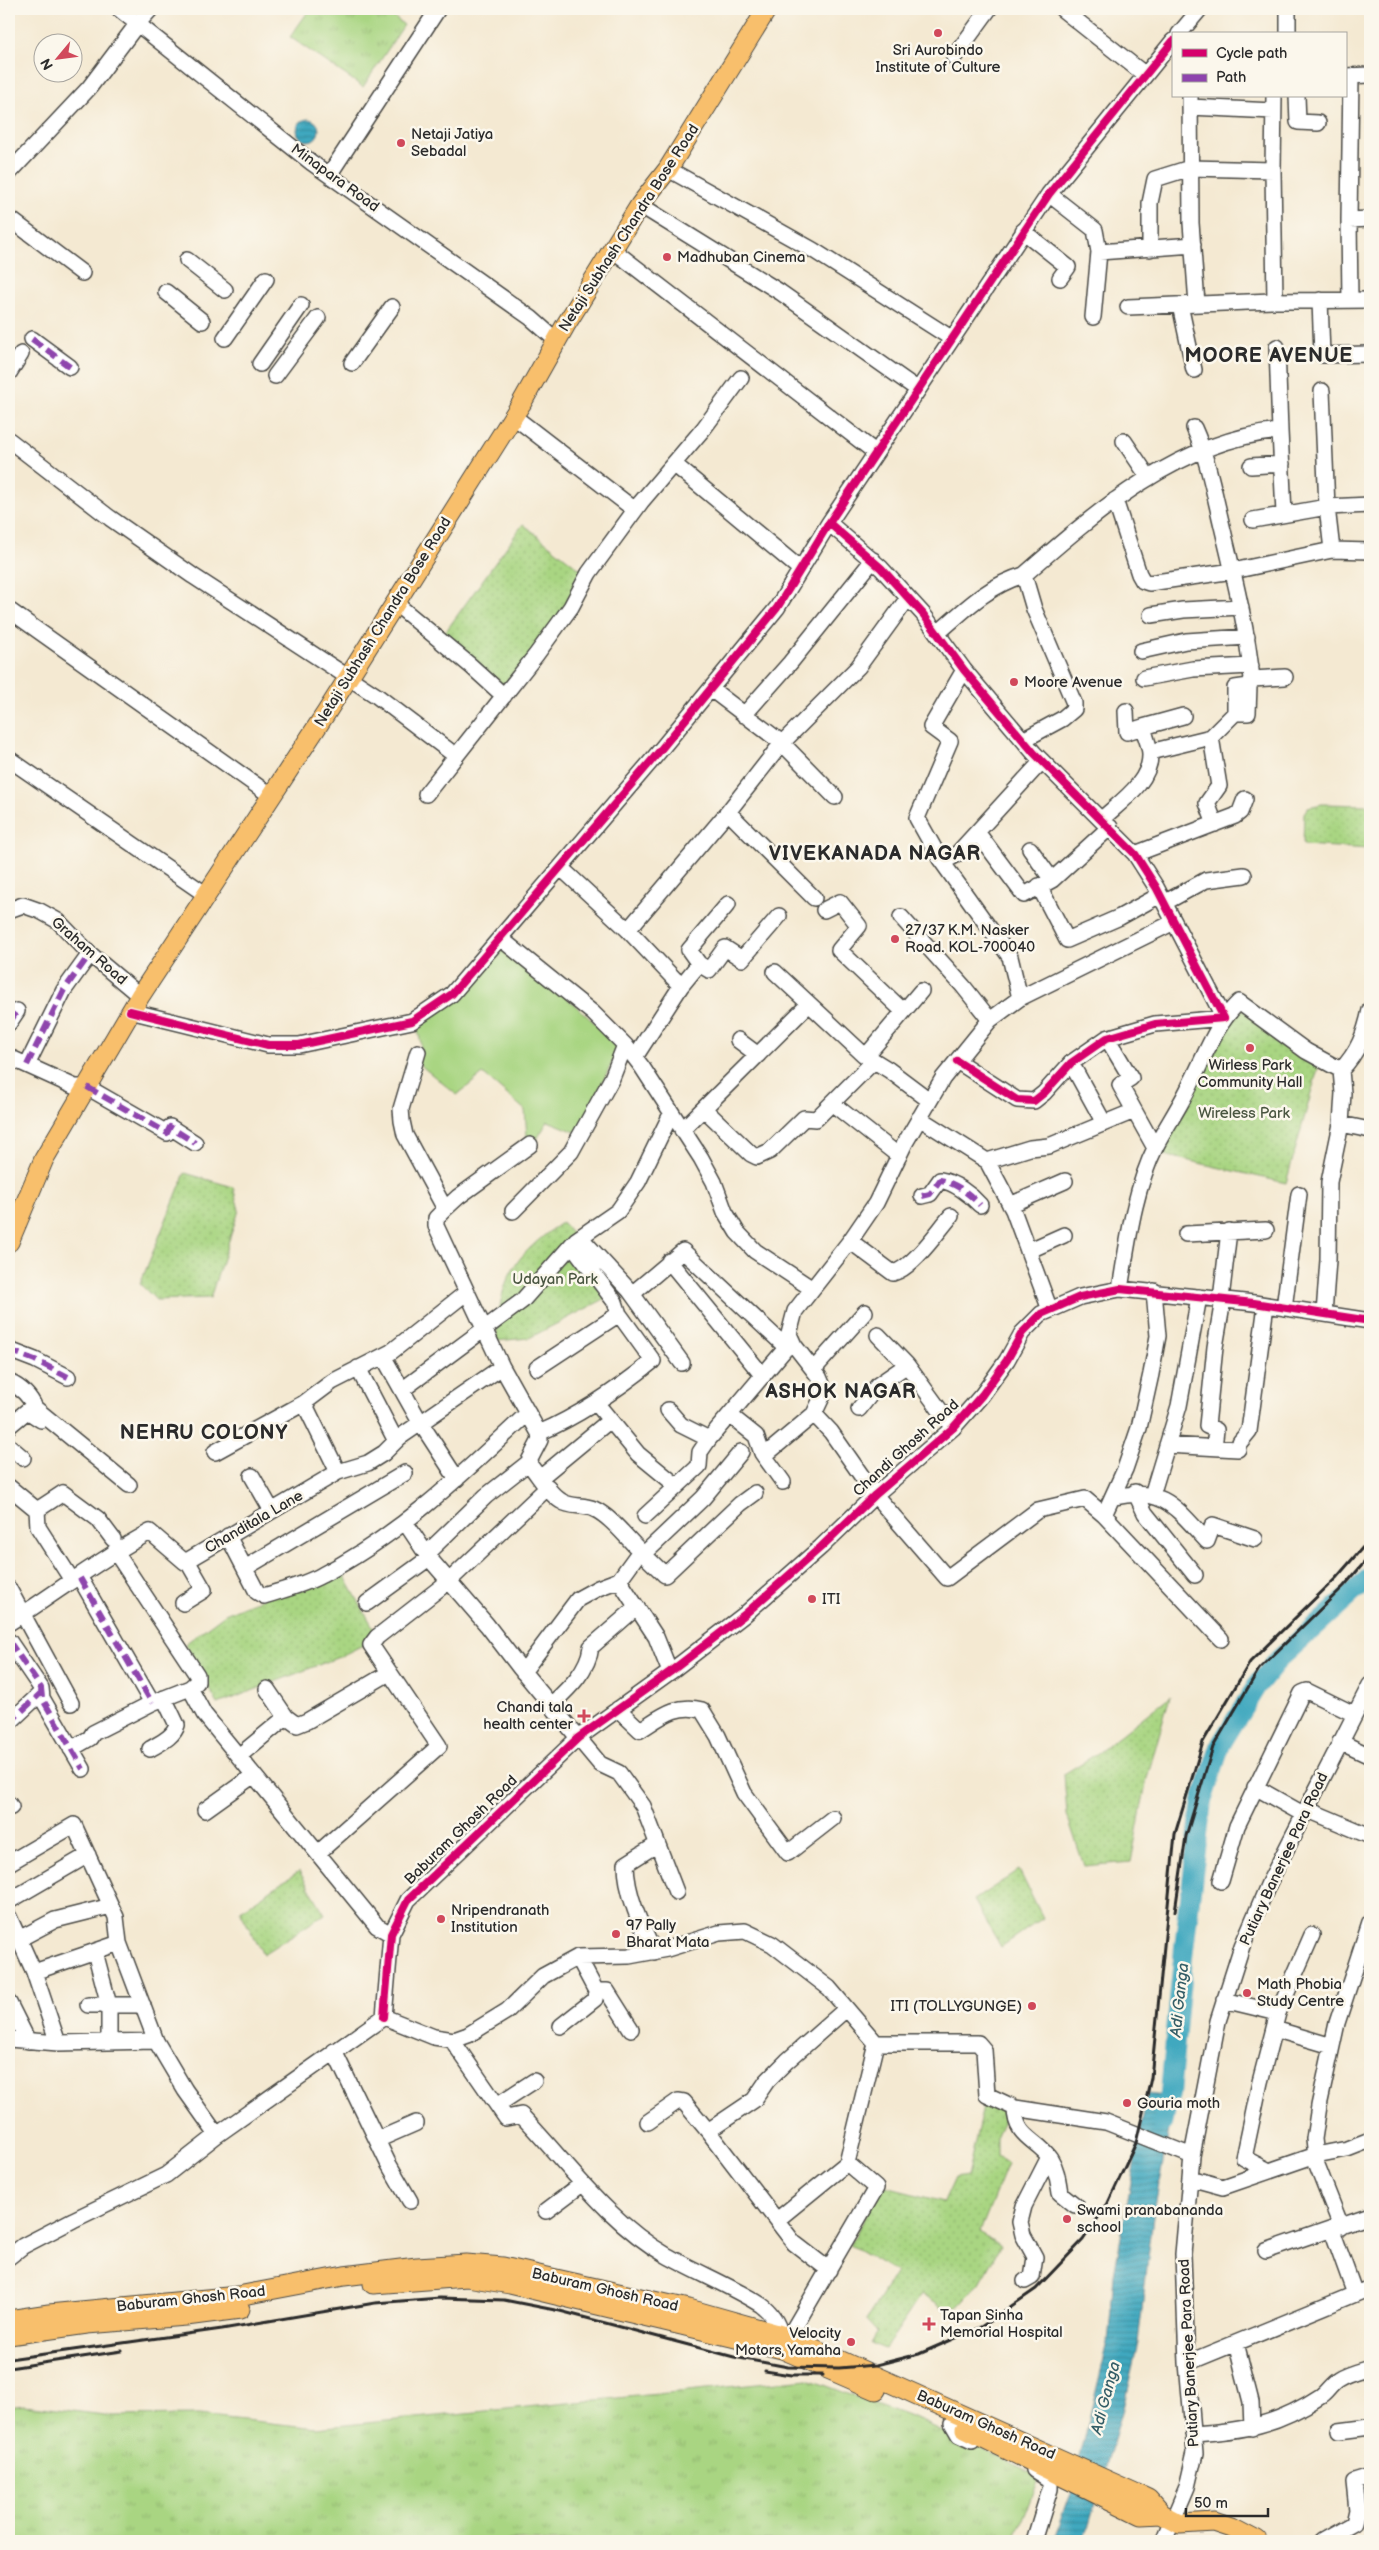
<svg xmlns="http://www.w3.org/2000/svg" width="1379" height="2550" font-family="'Balsamiq Sans',sans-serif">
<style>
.grass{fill:url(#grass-tufts);stroke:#6a8056}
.park{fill:url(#park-dots);stroke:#6a8056}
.garden{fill:#a9d582;stroke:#6a8056}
.water{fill:url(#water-rules);stroke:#356a75}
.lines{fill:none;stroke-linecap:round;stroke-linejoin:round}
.river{stroke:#3fa8bf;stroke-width:20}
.minor-casing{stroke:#494844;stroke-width:18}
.major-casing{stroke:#494844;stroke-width:21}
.minor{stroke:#fff;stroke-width:15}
.major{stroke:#f8bf6c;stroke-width:19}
.rail{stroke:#2b2b2b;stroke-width:3}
.quiet{stroke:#8e44ad;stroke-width:6;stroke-dasharray:12 6;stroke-linecap:butt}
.cycleway-casing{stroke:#fbf7ec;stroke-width:11}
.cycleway{stroke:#d6006c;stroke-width:8}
.poi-dot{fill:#d1495b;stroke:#fbf7ec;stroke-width:2}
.labels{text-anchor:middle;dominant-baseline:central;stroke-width:5;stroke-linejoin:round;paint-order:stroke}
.poi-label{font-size:15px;fill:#2b2b2b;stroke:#fbf7ec;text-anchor:start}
.street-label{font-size:15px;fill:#2b2b2b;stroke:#fbf7ec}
.park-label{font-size:15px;fill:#4a5641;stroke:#fbf7ec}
.water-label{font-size:16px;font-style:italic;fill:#335d66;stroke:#fbf7ec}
.district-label{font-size:20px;font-weight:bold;letter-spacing:1px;fill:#2b2b2b;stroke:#fbf7ec}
</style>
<defs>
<pattern id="grass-tufts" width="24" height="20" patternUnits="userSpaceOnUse" patternTransform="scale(1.25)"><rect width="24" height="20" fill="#a9d582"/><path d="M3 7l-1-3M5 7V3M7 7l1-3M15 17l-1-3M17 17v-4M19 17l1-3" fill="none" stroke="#92b770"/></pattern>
<pattern id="park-dots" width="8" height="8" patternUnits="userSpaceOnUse" patternTransform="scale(1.25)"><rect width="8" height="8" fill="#a9d582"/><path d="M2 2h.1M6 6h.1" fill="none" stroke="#92b770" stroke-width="1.8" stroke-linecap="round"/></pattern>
<pattern id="water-rules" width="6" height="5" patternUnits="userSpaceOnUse" patternTransform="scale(1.25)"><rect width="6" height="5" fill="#3fa8bf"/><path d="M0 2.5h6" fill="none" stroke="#35899b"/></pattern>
</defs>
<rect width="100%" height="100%" fill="#fbf7ec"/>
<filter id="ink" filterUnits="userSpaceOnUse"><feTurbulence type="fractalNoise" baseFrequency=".02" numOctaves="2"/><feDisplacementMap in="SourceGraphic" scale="10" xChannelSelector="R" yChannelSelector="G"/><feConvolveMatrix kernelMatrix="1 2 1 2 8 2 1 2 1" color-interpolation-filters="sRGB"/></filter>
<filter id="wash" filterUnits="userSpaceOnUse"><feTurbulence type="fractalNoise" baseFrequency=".0096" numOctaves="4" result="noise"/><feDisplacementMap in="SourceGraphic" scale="20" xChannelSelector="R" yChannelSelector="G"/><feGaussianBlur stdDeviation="1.12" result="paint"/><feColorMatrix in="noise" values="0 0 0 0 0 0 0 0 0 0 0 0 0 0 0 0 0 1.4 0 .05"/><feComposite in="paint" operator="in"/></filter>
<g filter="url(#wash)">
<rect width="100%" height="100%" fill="#f4e9d2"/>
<!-- grass -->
<path class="grass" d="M310 9H384L404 25 363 87 290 37Z
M808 2379 921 2421 1039 2476 1014 2541H9V2407L24 2405 112 2416 199 2415 316 2428Z"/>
<!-- park -->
<path class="park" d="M523 524 585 573 574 599 503 690 441 638Z
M1322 804 1370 805V849L1303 845 1304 813 1308 807Z
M1239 1007 1319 1065 1286 1183 1155 1153Z
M185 1173 233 1187 239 1210 210 1298 156 1300 140 1284Z
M562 1222 618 1292 529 1338 496 1341C501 1276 510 1260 562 1222Z
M339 1566 374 1629 367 1643 339 1657 218 1704 185 1644 225 1614Z
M1170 1696 1147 1778 1131 1862 1084 1866 1067 1815 1064 1774 1098 1753Z
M1019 1870 1043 1918 1001 1947 974 1900Z
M299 1871 325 1914 263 1954 240 1911Z
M985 2098 1009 2111 997 2136V2157L1007 2164 980 2232 1000 2246 980 2283 951 2314 922 2294 885 2349 871 2343 877 2332 866 2320 896 2272 850 2245 882 2186 944 2202 955 2178 967 2176Z"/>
<!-- garden -->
<path class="garden" d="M501 938 620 1046 578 1133 548 1121 534 1144 527 1137 525 1110 483 1074 457 1095 419 1064 421 1043 416 1024C454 1007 476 969 501 938Z"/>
<!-- water -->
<path class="water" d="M297 130a11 11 0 1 1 22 0a11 11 0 1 1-22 0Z
M1147 2094 1175 2097 1153 2217 1138 2343 1122 2412 1089 2525 1080 2541H1054L1071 2493 1108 2342 1114 2275Z"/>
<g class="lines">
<!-- river -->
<path class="river" d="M1163 2123 1170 2093 1184 1948 1202 1801 1221 1744 1256 1687 1278 1660 1370 1577"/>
</g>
</g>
<g filter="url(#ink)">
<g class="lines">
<!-- minor casing -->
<g class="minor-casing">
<path id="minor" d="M119 9 312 163 531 318 557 341
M1062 9 1144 74
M1179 34 1200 9
M1288 34V9
M954 57 989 9
M1345 76 1370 75
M1351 76 1349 220 1370 219
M1190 96 1191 223 1197 304
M1297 96 1298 122 1318 123
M1190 107 1273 111
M668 169 813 250 951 338
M1273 170 1274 96
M9 173 89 88 138 23 151 9
M329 175 438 9
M1049 194 1095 230 1099 252 1093 317
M640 205 780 292 917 389
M9 218 82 273
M1349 220 1350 300
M1023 231 1068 267 1060 278
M1150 249V203L1155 179 1190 168 1273 170 1275 301
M613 250 875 452
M1099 252 1193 245
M187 260 225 290
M166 292 202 321
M1320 300 1322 355 1370 354
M1180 305 1194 370
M1128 307 1272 301 1370 300
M225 338 266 279
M32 339 70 367
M352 363 392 307
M260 364 301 305
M9 373 21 354
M275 376 318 318
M1322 391 1327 507 1332 550
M513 416 635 510
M1194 428C1208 459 1214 493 1222 526 1234 577 1247 627 1252 679L1285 677
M1280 431 1284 514
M9 440 110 518 193 576 377 696 456 756
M1124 441 1149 478
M674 464 800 569
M1251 466 1282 464
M1115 500 1139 574 1143 581 1149 583 1233 571 1332 550 1370 551
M1253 520 1327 507 1370 505
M829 523 881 568 923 614 964 670 1034 753 1135 854 1156 887 1224 1018 1155 1024 1107 1038 1071 1063 1044 1093 1034 1101 1017 1100 957 1061
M395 603 471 666 504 696
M9 610 270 795
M1151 615 1183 610 1241 607
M938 633C964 610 989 585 1024 575 1096 512 1180 439 1280 431L1277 347
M1141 651 1186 641 1247 637
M964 670 931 727 950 741 917 818 940 859 1010 957 1020 998
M1144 678 1193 669 1251 666
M711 689 782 743 835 797
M1235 713H1248L1249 686
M744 715 790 663 873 560
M1143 727 1183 716
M1211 737 1219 786 1207 803 1215 824
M1023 740 1062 719 1074 709V703L1034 609 1024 575
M1150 752 1211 737 1235 713V688L1249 686 1252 679
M9 759 205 894
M426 794 536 655 571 607 589 573 641 502 704 428 741 378
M728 812 782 743 858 667 908 598
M1102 819C1120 802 1151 782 1150 754 1150 746 1145 736 1143 727L1127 732 1126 711
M977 832 1024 895 1052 880 1110 827
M1030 849 1052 880
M1135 854 1235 816 1240 812 1245 799
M943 862 956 855 1042 761
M561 868 628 930 681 986
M1039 886 1067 940 1120 917 1160 895
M1164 903 1206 880 1244 875
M728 904 689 950 699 964 709 970 725 948 742 959 779 916
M9 910 23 905 40 911 58 921 90 954 140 996
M824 910 840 902 859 926 839 950 903 1011
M901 917 963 986 990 1020
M628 930 728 812 814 898
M500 938 593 1013 625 1045 642 1067 701 1158 714 1182 725 1212 737 1232 755 1251 811 1288
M775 972 863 1054 889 1070 929 1100
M130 1011 268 1045H299L412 1021 452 994 653 759 777 608 829 523 1049 194 1173 41
M9 1023 17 1011
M1107 1038 1131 1078 1120 1085 1155 1148
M738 1040 758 1055
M418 1052 401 1109 402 1121 405 1135 445 1209 436 1218V1226L502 1367 539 1433 540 1440 528 1463C538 1474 548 1493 561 1501 571 1508 583 1504 594 1509 610 1516 627 1538 640 1551L619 1580 656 1637 670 1672
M866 1056 921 991
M9 1057 75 1087H87L167 1133 170 1127 195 1143
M635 1057 681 986 699 964
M1071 1063 1104 1123
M27 1065 64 990 90 954
M833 1104 899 1156
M704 1109 751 1154 757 1157 770 1151 804 1118 816 1119 874 1061
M919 1118 987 1161 1013 1210 1050 1310
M1341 1124 1370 1130
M682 1130 808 1005
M987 1161 1030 1148 1049 1146 1134 1111
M922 1196 930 1194 940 1180C954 1182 970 1194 980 1205
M1010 1205 1065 1181
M445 1209 458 1197 530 1145
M513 1211 571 1152 612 1078 625 1045
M1186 1234 1266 1230
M580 1237 630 1291 682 1363
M850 1241 893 1273C913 1268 937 1232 951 1216
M572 1245 615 1302 619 1314
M1028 1251 1064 1235
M669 1261 763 1376
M1120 1289C1128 1241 1134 1190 1156 1146 1167 1125 1181 1105 1191 1083 1206 1054 1215 1025 1239 1002L1306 1051 1341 1070C1358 1052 1365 1034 1370 1010
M632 1294 683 1251 787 1348
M1221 1299 1229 1231
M1284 1308 1299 1194
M1324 1314 1328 1260 1329 1182 1341 1124 1343 1093 1341 1070
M878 1335 907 1365 953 1428
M9 1350 35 1360 68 1377
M383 1356 420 1422 457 1479
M358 1368 396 1441
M537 1368 619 1314 653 1361C617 1390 581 1415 539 1433
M814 1369 865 1312
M9 1382C22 1388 30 1396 35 1408L129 1485
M402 1390 522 1301 576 1240 618 1211 638 1182 671 1114
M304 1403 338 1472
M597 1404 638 1454 677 1486
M859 1409 878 1385 907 1365
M814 1414 831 1432 875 1495 947 1578 1038 1510 1085 1499 1104 1515 1221 1639
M731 1416 756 1436 762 1453 783 1482
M9 1426 27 1411 41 1420
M709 1439 792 1341
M1240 1442 1249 1431 1266 1305
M1167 1445 1238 1449
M9 1446 23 1458
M1214 1447 1216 1430 1207 1426 1215 1347 1223 1300
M215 1452 304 1403 332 1382 391 1352 467 1292
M764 1456 814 1414 822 1397V1384L819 1377 794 1345 789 1334 795 1311 850 1241 876 1203 905 1143 943 1078 990 1020 1020 998 1174 922
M252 1476 272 1511
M540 1478 609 1421
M9 1487 37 1510 63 1493 98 1519 113 1539
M1135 1492 1145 1513 1195 1575
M1152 1495 1179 1406 1199 1297
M1115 1497C1163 1486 1176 1508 1207 1541L1213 1525 1255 1539
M37 1510 38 1527 68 1574
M1104 1515 1125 1469 1139 1428 1151 1374 1158 1336 1154 1291
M645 1516 699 1466 700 1452 709 1439 681 1425 668 1410
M405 1522 429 1558 487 1625 520 1668 600 1764 619 1773 643 1806 676 1892
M228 1536 257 1592 264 1596C283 1590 304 1585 322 1575 400 1535 464 1473 528 1413
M640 1551 665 1575 740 1504 755 1493
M426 1554 486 1496 528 1463
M643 1555 703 1498 741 1452
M245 1568 405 1473
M80 1578 152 1703
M9 1589 71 1703
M183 1603 204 1590 189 1564 185 1562
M367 1603 429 1558
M9 1623C56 1593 101 1558 150 1532L185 1562 338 1472 368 1463 384 1453 400 1437 502 1367
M9 1641 41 1688 42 1698 83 1769
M523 1672 578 1599 598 1588 619 1580
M190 1688 204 1714 377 1926 391 1934
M267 1689 286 1717 297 1725 307 1721 389 1673
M551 1705C568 1689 588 1671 591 1647L637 1607
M618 1709 640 1730C661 1717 676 1703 702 1710L718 1736 744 1793 788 1853 833 1818
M9 1723 41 1693
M1340 1742 1370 1756
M71 1749 90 1738 93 1733 152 1703 190 1688 197 1682V1675L115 1551
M150 1749C160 1743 174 1737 177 1725L164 1698
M239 1756 286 1717
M1255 1787 1303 1814
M9 1804 11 1807
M1306 1809 1370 1836
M205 1810 254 1775
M318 1853 439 1746 371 1645 377 1637 449 1581 548 1487
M9 1863 74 1825 116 1917 119 1943 156 2041 185 2090 217 2135
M1221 1881 1237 1826 1302 1693 1307 1691 1354 1714
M9 1901 88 1855
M9 1917 34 1972 58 2043
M19 1939 55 1920 111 1906
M95 1952 109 2005V2042
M654 1952C641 1926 626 1894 626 1864L656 1845
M578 1957 596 1991H607L631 2029
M34 1972 119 1943
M1224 2000 1278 2013
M9 2003 28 2041
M88 2005H143
M384 2017 391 1934 408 1900 578 1738 670 1672 744 1615 821 1547 875 1495 953 1428 982 1395 1007 1360 1022 1333 1041 1314 1080 1297 1120 1289 1254 1303 1370 1321
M384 2017 434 2037 454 2040 468 2035 507 2011 543 1976 578 1957 629 1956 667 1949 719 1933 745 1931 772 1944 829 1988 876 2043H978L984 2050 987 2095 1015 2108 1106 2122 1192 2156
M561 2026 595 1999 596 1991
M1274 2029 1332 2046
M9 2039 58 2043 156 2041
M452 2040 506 2118 521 2115C567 2163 608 2222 666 2255 696 2272 733 2287 761 2305 771 2312 778 2324 781 2336
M334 2051 388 2163 410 2201
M497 2105 534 2081
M1015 2108C1015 2138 1037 2139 1050 2158 1057 2169 1058 2181 1060 2193L1075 2205
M648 2122 678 2101 684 2102 708 2131
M377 2140 416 2123
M1269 2171 1244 2158 1260 2082 1278 2013 1312 1935
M1190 2178 1223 2187 1316 2155 1347 2149 1370 2140
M546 2211 582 2184
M777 2220 847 2163
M1341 2226 1317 2165 1314 2139 1319 2106 1337 2023 1370 1922
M1332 2230 1355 2294
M1266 2251 1370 2215
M9 2257 23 2246 73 2220 166 2175 217 2135 384 2017
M829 2270 794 2243 708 2131 754 2100 767 2081 787 2061 846 2009
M1025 2281 1032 2277 1035 2257 1023 2235 1020 2222 1024 2206 1049 2157
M1236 2343 1251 2402 1252 2428
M783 2347 876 2188 847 2163 876 2043
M1187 2363 1370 2288
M952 2423 959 2435 972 2441
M1339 2431 1370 2427
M1193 2434C1244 2431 1277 2425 1321 2396 1327 2392 1331 2384 1338 2380 1347 2374 1360 2371 1370 2368
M1034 2470 1050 2480V2489L1034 2541
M1164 2541 1187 2487 1195 2453 1187 2363 1183 2254 1192 2156 1218 2021 1242 1946 1269 1883 1370 1685
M1322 2541 1354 2523 1357 2510 1354 2482 1370 2477"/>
</g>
<!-- major casing -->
<g class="major-casing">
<path id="major" d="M9 1242 44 1159 140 996 326 713 521 404 565 326 640 205 668 169 767 9
M373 2284 467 2277 510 2284 782 2349 876 2390
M9 2320 49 2314 238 2296 344 2276 417 2267 466 2264 503 2267 689 2309 788 2337 1133 2492 1148 2499 1161 2514 1180 2524 1214 2522 1232 2528 1257 2541
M9 2335 87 2324 186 2316 240 2309
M965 2429 1141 2515 1161 2514"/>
</g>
<!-- minor -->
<use href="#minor" class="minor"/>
<!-- major -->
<use href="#major" class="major"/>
<!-- rail -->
<path class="rail" d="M1175 1911 1186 1836 1213 1747 1259 1669 1344 1586 1370 1556
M9 2359 222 2329 375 2303 440 2298 504 2300 560 2311 734 2357 788 2367 839 2368 876 2365 919 2354 981 2327 1036 2289 1083 2240 1108 2203 1136 2143 1151 2078 1175 1834 1203 1742 1250 1662 1336 1578 1370 1539
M9 2368 122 2351
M765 2371 791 2375H823"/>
<!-- quiet -->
<path class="quiet" d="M32 339 70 367
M9 1023 17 1011
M27 1065 64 990 90 954
M87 1087 167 1133 170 1127 195 1143
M922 1196 930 1194 940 1180C954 1182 970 1194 980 1205
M9 1350 35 1360 68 1377
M80 1578 152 1703
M9 1641 41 1688 42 1698 83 1769
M9 1723 41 1693"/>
<!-- cycleway casing -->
<g class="cycleway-casing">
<path id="cycleway" d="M829 523 881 568 923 614 964 670 1034 753 1135 854 1156 887 1224 1018 1155 1024 1107 1038 1071 1063 1044 1093 1034 1101 1017 1100 957 1061
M130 1011 268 1045H299L412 1021 452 994 653 759 777 608 829 523 1049 194 1173 41
M384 2017 391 1934 408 1900 578 1738 670 1672 744 1615 821 1547 875 1495 953 1428 982 1395 1007 1360 1022 1333 1041 1314 1080 1297 1120 1289 1254 1303 1370 1321"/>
</g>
<!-- cycleway -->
<use href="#cycleway" class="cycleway"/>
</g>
</g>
<!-- markers -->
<g class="poi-dot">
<circle cx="938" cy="33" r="5"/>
<circle cx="401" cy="143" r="5"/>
<circle cx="667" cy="257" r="5"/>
<circle cx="1014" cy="682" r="5"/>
<circle cx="895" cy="939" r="5"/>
<circle cx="1250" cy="1048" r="5"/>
<circle cx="812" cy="1599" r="5"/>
<path d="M581.5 1708.5h5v5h5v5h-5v5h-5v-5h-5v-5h5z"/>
<circle cx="441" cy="1919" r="5"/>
<circle cx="616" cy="1934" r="5"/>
<circle cx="1247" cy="1993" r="5"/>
<circle cx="1032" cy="2006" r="5"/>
<circle cx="1127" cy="2103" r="5"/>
<circle cx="1067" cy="2219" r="5"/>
<path d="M926.5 2316.5h5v5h5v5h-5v5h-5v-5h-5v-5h5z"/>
<circle cx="851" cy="2342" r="5"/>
</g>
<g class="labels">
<!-- poi labels -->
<g class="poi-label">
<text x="938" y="50" text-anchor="middle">Sri Aurobindo<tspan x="938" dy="17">Institute of Culture</tspan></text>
<text x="411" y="134">Netaji Jatiya<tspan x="411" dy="17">Sebadal</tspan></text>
<text x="677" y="257">Madhuban Cinema</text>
<text x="1024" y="682">Moore Avenue</text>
<text x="905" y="930">27/37 K.M. Nasker<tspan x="905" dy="17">Road. KOL-700040</tspan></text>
<text x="1250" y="1065" text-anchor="middle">Wirless Park<tspan x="1250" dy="17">Community Hall</tspan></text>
<text x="822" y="1599">ITI</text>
<text x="573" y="1707" text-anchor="end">Chandi tala<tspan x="573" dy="17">health center</tspan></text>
<text x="451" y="1910">Nripendranath<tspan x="451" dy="17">Institution</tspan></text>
<text x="626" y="1925">97 Pally<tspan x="626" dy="17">Bharat Mata</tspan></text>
<text x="1257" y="1984">Math Phobia<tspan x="1257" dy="17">Study Centre</tspan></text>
<text x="1022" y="2006" text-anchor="end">ITI (TOLLYGUNGE)</text>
<text x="1137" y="2103">Gouria moth</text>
<text x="1077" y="2210">Swami pranabananda<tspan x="1077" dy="17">school</tspan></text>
<text x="940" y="2315">Tapan Sinha<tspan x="940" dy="17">Memorial Hospital</tspan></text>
<text x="841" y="2333" text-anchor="end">Velocity<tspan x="841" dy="17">Motors, Yamaha</tspan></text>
</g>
<!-- street labels -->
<g class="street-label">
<text transform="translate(335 178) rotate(36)">Minapara Road</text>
<text transform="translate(629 228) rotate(-57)">Netaji Subhash Chandra Bose Road</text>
<text transform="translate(383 622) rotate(-58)">Netaji Subhash Chandra Bose Road</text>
<text transform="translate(89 951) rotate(41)">Graham Road</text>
<text transform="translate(906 1448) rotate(-42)">Chandi Ghosh Road</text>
<text transform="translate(254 1522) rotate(-30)">Chanditala Lane</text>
<text transform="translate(461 1830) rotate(-44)">Baburam Ghosh Road</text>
<text transform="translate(1284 1859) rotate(-65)">Putiary Banerjee Para Road</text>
<text transform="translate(605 2290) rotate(13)">Baburam Ghosh Road</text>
<text transform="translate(191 2299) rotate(-6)">Baburam Ghosh Road</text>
<text transform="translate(1189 2353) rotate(-93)">Putiary Banerjee Para Road</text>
<text transform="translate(986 2425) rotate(24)">Baburam Ghosh Road</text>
</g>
<!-- park labels -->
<g class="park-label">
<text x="1244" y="1113">Wireless Park</text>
<text x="555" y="1279">Udayan Park</text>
</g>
<!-- water labels -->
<g class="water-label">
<text transform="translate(1180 2000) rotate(-84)">Adi Ganga</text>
<text transform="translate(1106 2398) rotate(-75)">Adi Ganga</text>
</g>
<!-- district labels -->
<g class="district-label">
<text x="1269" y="356">MOORE AVENUE</text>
<text x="875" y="854">VIVEKANADA NAGAR</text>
<text x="841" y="1392">ASHOK NAGAR</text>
<text x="204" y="1433">NEHRU COLONY</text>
</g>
</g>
<!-- margin -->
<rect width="1379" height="2550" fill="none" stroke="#fbf7ec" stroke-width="30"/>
<!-- legend -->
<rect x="1172" y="32" width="175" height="65" fill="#fbf7ec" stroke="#a8a59f"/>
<rect x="1182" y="49" width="25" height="8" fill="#d6006c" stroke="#a8a59f"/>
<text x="1216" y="58" font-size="15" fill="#2b2b2b">Cycle path</text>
<rect x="1182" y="74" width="25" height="8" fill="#8e44ad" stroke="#a8a59f"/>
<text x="1216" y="82" font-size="15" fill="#2b2b2b">Path</text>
<!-- north arrow -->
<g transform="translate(58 58) rotate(241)"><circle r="24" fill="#fbf7ec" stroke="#a8a59f"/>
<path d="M0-4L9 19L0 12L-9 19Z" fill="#d1495b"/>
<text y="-8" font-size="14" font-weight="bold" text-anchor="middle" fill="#2b2b2b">N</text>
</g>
<!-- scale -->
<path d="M1186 2508v8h82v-8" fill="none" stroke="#2b2b2b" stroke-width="2.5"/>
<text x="1194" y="2508" font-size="15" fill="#2b2b2b" stroke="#fbf7ec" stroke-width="4" paint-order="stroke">50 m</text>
</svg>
